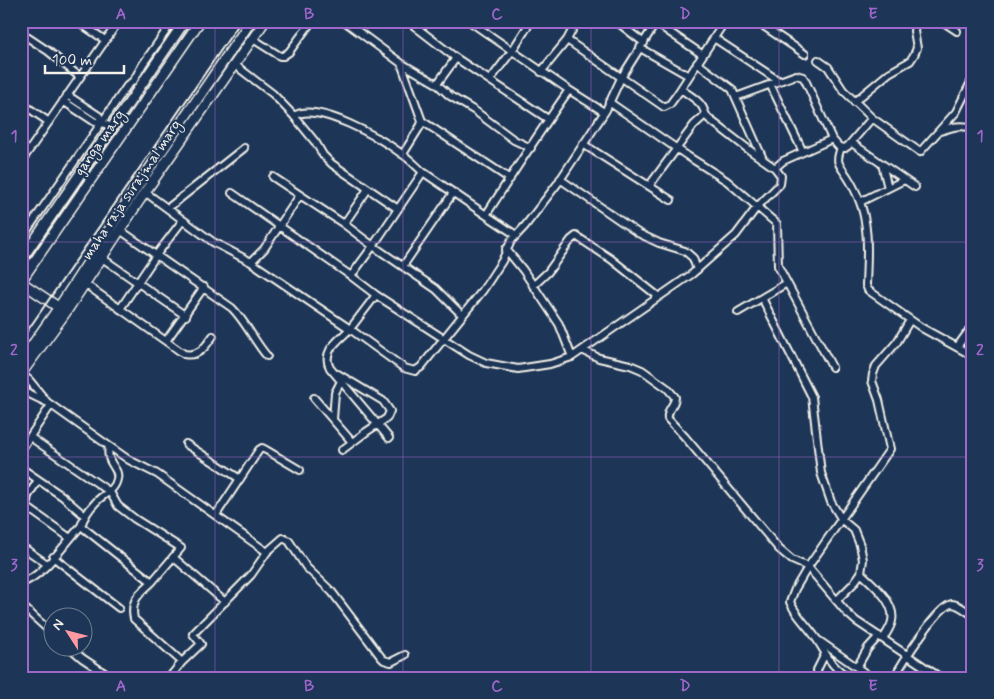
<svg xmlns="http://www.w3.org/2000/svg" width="994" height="699" font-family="Mynerve,sans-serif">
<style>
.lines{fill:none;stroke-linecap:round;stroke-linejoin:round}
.street-casing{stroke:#f4f1e8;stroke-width:10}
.secondary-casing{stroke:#f4f1e8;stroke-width:12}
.street{stroke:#1d3557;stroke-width:6}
.secondary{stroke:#1d3557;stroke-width:9}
.rail{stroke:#f4f1e8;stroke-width:2}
.grid{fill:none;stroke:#9f67cb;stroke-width:1;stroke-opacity:0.55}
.labels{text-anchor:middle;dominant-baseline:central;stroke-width:4;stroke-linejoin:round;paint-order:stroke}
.street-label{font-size:15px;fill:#f4f1e8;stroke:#1d3557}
.neatline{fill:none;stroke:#9f67cb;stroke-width:2}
.grid-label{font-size:16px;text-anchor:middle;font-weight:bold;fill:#9f67cb}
</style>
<rect width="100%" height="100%" fill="#1d3557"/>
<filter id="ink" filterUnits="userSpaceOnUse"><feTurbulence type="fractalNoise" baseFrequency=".02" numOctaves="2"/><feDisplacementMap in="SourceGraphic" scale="10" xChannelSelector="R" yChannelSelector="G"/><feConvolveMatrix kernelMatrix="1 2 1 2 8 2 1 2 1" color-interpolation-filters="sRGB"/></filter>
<g filter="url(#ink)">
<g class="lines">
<!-- street casing -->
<g class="street-casing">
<path id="street" d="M77 21 105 40
M344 21 401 63 422 121 421 125 403 154
M408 21 456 58 548 119
M616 21 644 43
M756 21 805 54
M942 21 957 31
M656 23 703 55
M418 29 424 21
M21 33 48 51 80 77
M714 38 779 81
M253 39 280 56H283L289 52 312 21
M567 40 664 107 670 104 678 93 725 21
M640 48 689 76
M818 60 828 67 843 90 872 118
M401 63 437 84 450 96 475 111 514 140 531 148
M697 63 732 89 763 159
M235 65 273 94 294 116 316 143 323 155 332 164 398 209 423 172C416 166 410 159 402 154 382 139 317 101 294 116
M541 72 567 40 577 21
M490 80 512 51 531 21
M437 84 456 58
M770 84 803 152
M681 89C687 94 696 98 701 105 705 109 704 115 709 119L748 149 775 168
M569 90 604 112
M67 95 99 116 102 122
M736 97 796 75 803 77 805 80 832 139 839 147 845 148 848 146 872 118 920 152 956 112 973 78
M63 101 95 122H102L112 128
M609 102 689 157 727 181 777 224 778 266 832 367
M854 102 889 73 910 61 914 55 917 48 914 31 916 21
M21 103 49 122
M422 121 510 179
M940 131C952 127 961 124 973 128
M852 143 915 187
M583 144 671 200
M841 148C835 163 839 164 847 176 851 182 855 190 858 197 870 225 867 254 866 285L868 290 922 328 964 351 973 357
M21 162 119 21
M882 164 888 188
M423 172 486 215C513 173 540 131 569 90L469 21
M273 177 300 195
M560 179 638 233 659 243 685 251 693 258 697 270
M649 186 694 125 705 115
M145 192 213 242 251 262 264 249 300 195 344 224 368 189
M232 193 351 276 373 246 436 289 462 315
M860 202 904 180
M168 208 244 148
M486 215 516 235
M344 224 373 246 398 209
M120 230 232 308C246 322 254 341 267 356
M21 239 127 86 134 80 143 64 173 21
M506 249 523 270 559 324 572 357
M102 258 186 316
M251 262 350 329 376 295 351 276
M403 266 453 193
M85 284 184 354C199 357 205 347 213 336
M533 286 548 272 571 240 576 236 611 259 659 297
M376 295 469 355 486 363 518 369 550 364 572 357 692 274 736 235 757 207 780 184 781 176 775 168 783 161 832 139
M762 298 812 397 821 473 831 502 842 520 854 530 860 545 863 560 861 573 853 584 837 600
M120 309 157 254 183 220
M738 312 787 283
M166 341 204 287
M957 347 973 325
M582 350 599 358 630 365 642 370 667 388 675 397C675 406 666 409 668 419L685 437 779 549 792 560 808 567 847 613 856 621 941 678
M21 374 29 380 47 402 109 446C105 465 120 467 117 479 115 491 103 494 96 502 89 509 84 517 81 526L152 582C139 594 130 600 134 619L182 662 169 678
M338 374 383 401 390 411 387 418 366 432 342 450
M21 390 46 402
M314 398 352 442
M333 419 335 393 341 381
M30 437 110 492 118 506 135 519 181 548 152 582
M389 438 330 368C321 351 339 340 350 329L404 368 415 371 421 367 483 290 502 261 511 241 525 226 558 183 606 110 621 78 657 21
M186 444 240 479
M109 446 129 460 157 474 267 552 251 575 193 634 201 644 182 662
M21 450 51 405
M21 468 62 496 85 516
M21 503 70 538
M26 506 28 496 38 480
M216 515 259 450 262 448 266 450 300 470
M21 546 47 564
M267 552 283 538 289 541 306 567 332 592 381 657 384 660 391 662 405 655
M53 557 119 608
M173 557 225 602
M861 573C873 584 896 603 892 621 891 627 886 634 883 639
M21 583C42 578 66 542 81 526
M21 605 52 633
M818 640 872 678
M68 646 82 658 112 678
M857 667 868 648 879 636
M818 678 817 670 825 654
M849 678C828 663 829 658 816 638 808 626 796 616 790 602L795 589 808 567 890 449 879 400 872 381 873 374 876 366 897 342 910 320
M894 678C901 665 938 605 952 604 959 604 967 612 973 615"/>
</g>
<!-- secondary casing -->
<g class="secondary-casing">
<path id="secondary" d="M21 260 185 21
M21 281 200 21
M21 282 64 311
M21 361 59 307 137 187 251 21
M21 374 66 312 145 192 265 21"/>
</g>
<!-- street -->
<use href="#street" class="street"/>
<!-- secondary -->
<use href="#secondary" class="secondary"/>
<!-- rail -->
<path class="rail" d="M21 340 241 21"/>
</g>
</g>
<!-- grid -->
<path class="grid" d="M215 21V678M403 21V678M591 21V678M779 21V678M21 242H973M21 457H973"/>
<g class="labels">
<!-- street labels -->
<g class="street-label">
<text transform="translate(100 143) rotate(-55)">ganga marg</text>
<text transform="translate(132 190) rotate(-56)">maha raja surajmal marg</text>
</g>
</g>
<!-- margin -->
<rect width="994" height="699" fill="none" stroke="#1d3557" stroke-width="55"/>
<!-- north arrow -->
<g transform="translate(68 632) rotate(306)"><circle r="24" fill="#1d3557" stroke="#738091"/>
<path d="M0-4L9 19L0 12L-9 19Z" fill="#ff9aa2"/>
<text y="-8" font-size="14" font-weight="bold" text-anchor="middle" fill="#f4f1e8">N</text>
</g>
<!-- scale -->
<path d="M45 65v8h79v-8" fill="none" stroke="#f4f1e8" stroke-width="2.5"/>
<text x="52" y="65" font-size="15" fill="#f4f1e8" stroke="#1d3557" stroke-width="4" paint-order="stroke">100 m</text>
<rect x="28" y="28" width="938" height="644" class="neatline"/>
<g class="grid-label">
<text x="121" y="19">A</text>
<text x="309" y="19">B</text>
<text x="497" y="19">C</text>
<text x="685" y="19">D</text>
<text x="873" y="19">E</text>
<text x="14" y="141">1</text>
<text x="980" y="141">1</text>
<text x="14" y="355">2</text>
<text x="980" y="355">2</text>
<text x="14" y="570">3</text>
<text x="980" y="570">3</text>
<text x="121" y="691">A</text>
<text x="309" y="691">B</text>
<text x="497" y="691">C</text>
<text x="685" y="691">D</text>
<text x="873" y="691">E</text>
</g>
</svg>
